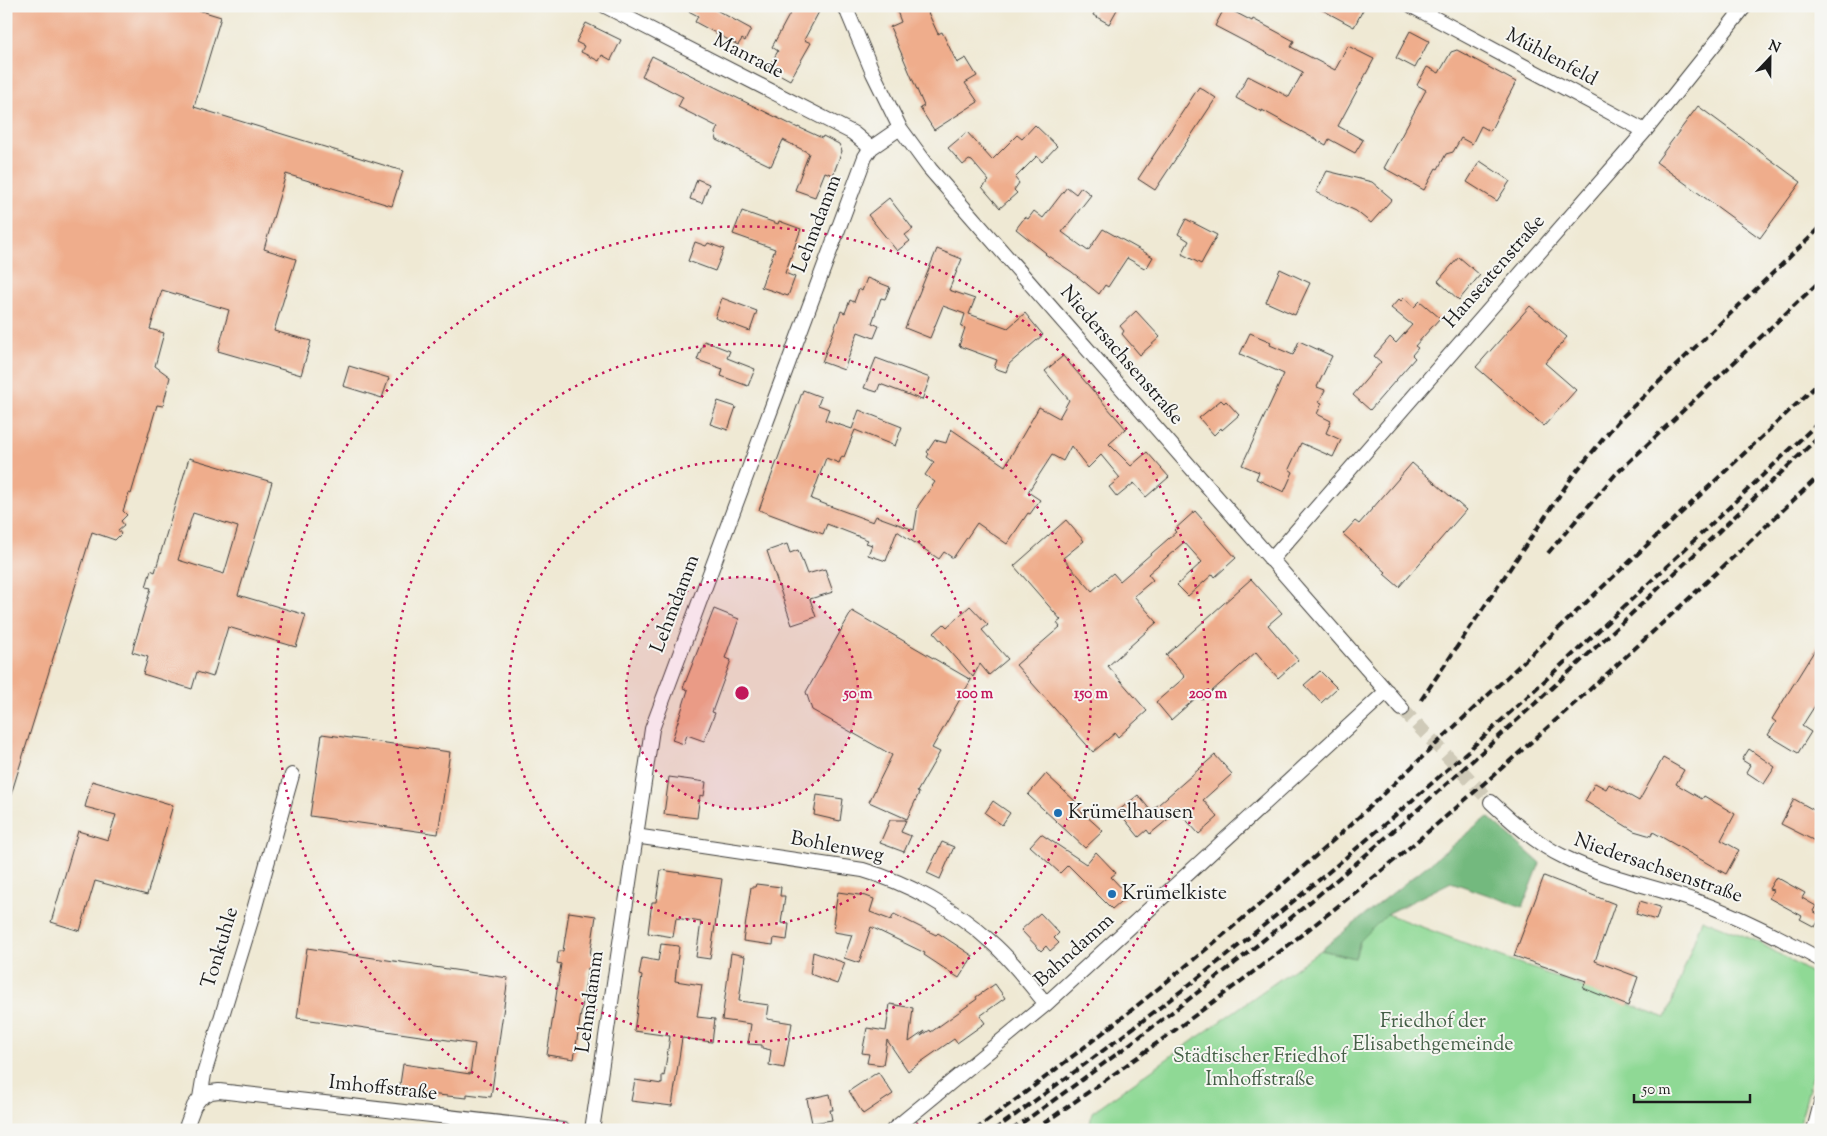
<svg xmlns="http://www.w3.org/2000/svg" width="1827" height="1136" font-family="'Sorts Mill Goudy',serif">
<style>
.green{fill:#8fd995;stroke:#567a58}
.forest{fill:#73b97e;stroke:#486a4d}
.building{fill:#efad8c;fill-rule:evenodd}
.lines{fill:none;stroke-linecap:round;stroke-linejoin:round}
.minor-tunnel{stroke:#cfcab8;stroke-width:14;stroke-dasharray:14 7;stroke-linecap:butt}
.minor-casing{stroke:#3c3b38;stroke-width:16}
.minor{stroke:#fff;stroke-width:14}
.rail{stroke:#1c1c1c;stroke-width:4;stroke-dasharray:8 4;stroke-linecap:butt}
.ring{fill:none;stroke:#c2185b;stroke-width:2.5;stroke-dasharray:2.5 5}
.poi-dot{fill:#1f6fb2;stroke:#f6f6f2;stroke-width:2}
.labels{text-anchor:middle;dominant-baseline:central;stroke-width:4;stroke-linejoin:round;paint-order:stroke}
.street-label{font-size:20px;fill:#1c1c1c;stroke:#f6f6f2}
.poi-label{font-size:20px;fill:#1c1c1c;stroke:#f6f6f2;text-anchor:start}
.park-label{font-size:20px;fill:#445e46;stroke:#f6f6f2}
.centre{fill:#c2185b;stroke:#f6f6f2;stroke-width:2.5}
.ring-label{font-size:15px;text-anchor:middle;font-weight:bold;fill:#c2185b;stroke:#f6f6f2;stroke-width:4;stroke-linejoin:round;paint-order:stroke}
</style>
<rect width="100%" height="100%" fill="#f6f6f2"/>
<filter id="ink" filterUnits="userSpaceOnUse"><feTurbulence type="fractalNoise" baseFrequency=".02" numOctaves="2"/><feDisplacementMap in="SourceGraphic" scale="10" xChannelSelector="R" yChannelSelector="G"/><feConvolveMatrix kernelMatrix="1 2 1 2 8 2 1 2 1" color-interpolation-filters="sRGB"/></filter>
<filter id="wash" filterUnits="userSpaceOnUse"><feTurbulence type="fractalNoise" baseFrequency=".0096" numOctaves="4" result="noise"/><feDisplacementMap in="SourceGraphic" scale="20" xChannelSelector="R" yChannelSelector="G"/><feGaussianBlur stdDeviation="1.12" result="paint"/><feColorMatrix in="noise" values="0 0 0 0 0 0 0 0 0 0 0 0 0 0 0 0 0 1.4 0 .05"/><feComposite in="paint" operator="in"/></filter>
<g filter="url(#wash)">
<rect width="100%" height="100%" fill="#efe9d4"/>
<!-- green -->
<path class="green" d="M1387 914 1666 1018 1702 919 1757 941 1821 979V1044L1798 1130H1089L1092 1112 1321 950 1355 958 1360 941Z"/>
<!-- forest -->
<path class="forest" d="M1488 817 1540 863 1523 907 1451 882 1387 914 1360 941 1355 958 1321 950Z"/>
<g id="blocks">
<!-- building -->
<path class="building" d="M6 6H185L221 17 194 107 403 171 392 206 286 174 264 249 296 259 274 331 311 341 301 375 218 351 229 310 162 290 150 329 164 333 155 366 170 377 163 406 157 405 131 494 129 493 123 511 127 515 121 521 124 525 118 530 121 534 115 540 92 532 9 801H6Z
M679 6H709L751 29 745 41 742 39 738 45 695 22 698 16Z
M794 6H822L804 40 811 43 790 80 768 68 778 51 772 47Z
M895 6H925L938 34 942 32 957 63 966 58 977 76 965 83 978 102 934 130 920 108 924 106 890 27 901 22Z
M1097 6H1119L1109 24 1093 15Z
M1315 6H1365L1354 27Z
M1225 7 1252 21 1253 19 1294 41 1291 47 1335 70 1348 46 1374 59 1338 126 1363 140 1355 153 1329 139 1326 145 1262 110V112L1236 98 1248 76 1289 97 1303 72 1215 26Z
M586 23 621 40 611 60 602 55 599 61 581 52 584 46 576 42Z
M1410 31 1429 41 1415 68 1396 58Z
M1457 50 1516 82 1490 131 1481 126 1472 144 1461 138 1453 152 1446 154 1438 169 1436 168 1424 190 1384 168 1426 90 1417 85 1427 67 1439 73 1451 52Z
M652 56 798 128V127L822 138 823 136 839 144 842 151 833 175 825 172 815 197 795 190 809 153 783 140 771 166 717 140 715 133 718 127 678 107 683 97 642 76Z
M1199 87 1216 98 1155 190 1138 179Z
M1698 106 1801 182 1760 238 1656 162Z
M1035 125 1057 146 1042 162 1037 156 1015 178 1019 183 1014 190 1017 193 1000 208 982 187 989 181 972 161 969 160 963 165 948 148 967 132 992 160 1017 135 1022 139Z
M1480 161 1510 181 1497 201 1467 182Z
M1327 171 1372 182 1392 199 1371 223 1356 211 1316 192Z
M697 179 709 184 702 203 690 199Z
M1067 187 1076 194 1081 187 1091 195 1062 232 1088 251 1103 229 1153 257 1146 269 1127 258 1108 287 1105 285 1099 294 1072 272 1045 254 1046 253 1016 229 1025 217 1028 219 1034 211 1043 218Z
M889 198 913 229 905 235 910 241 897 251 868 215Z
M742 211 778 224 779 221 801 229 785 273 795 277 788 296 761 287 775 249 733 234Z
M1186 219 1217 235 1201 264 1182 254 1189 241 1178 234Z
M695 242 706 246 708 243 724 249 715 271 688 261Z
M937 249 962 259 949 290 975 299 969 314 1008 328 1025 313 1043 335 1009 364 1006 372 994 368 997 360 959 346 965 328 961 327 965 314 943 306 930 338 905 328Z
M1459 257 1480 275 1459 300 1438 281Z
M1280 269 1310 283 1295 315 1266 302Z
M867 278 890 287 885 299 881 298 872 323 879 326 874 338 858 332 844 370 822 362 841 311 845 313 850 300 854 302 859 289 862 291Z
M722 298 757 311 750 331 715 318Z
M1404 298 1414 307 1420 301 1440 318 1415 346 1418 348 1412 355 1415 358 1370 410 1353 395 1381 362 1374 356 1390 337 1396 343 1412 325 1391 308 1399 299 1401 301Z
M1530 306 1567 337 1545 363 1576 390 1544 426 1476 367Z
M1136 311 1160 337 1140 355 1122 334 1124 331 1120 326Z
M1250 333 1271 342 1270 345 1293 355 1299 341 1332 356 1317 387 1325 390 1319 402 1322 403 1317 414 1331 421 1326 433 1341 440 1333 457 1301 443 1289 469 1293 472 1284 492 1256 479 1259 472 1242 465 1284 374 1240 354Z
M704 341 730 351 727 358 755 369 748 386 721 376 723 369 697 360Z
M1063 356 1126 429 1109 444 1131 466 1147 452 1169 477 1146 497 1134 483 1117 497 1109 487 1120 478 1101 455 1088 468 1071 446 1063 461 1052 455 1028 492 1040 500 1030 514 1028 513 1007 544 977 523 953 558 944 552 939 559 897 531 886 561 868 555 872 545 866 543 868 540 827 524 823 534 759 510 803 390 821 397 818 405 829 409 825 420 852 429 859 410 902 427 895 446 855 430 844 457 842 456 839 463 826 458 811 499 873 522 876 516 914 530 918 506 935 482 925 475 934 462 927 457 929 454 927 452 935 440 946 443 951 429 1005 466 1039 407 1059 418 1069 400 1045 371Z
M876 358 930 378 922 400 880 384 877 392 864 388Z
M349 366 389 378 382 398 343 386Z
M1221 400 1224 403 1226 401 1239 415 1222 430 1221 428 1214 435 1199 418Z
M718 401 736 407 728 430 710 424Z
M189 458 272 482 238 595 306 615 296 647 228 627 213 677 197 672 192 689 143 674 148 657 132 652 151 588 146 587 151 570 155 572ZM193 513 238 527 224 574 178 560Z
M1412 463 1466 510 1399 587 1384 574 1386 572 1343 534 1355 521 1359 524Z
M1195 511 1236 558 1215 577 1213 574 1188 596 1177 585 1202 562 1184 542 1148 574 1153 580 1134 596 1157 622 1108 666 1147 711 1118 737 1115 733 1093 752 1016 665 1060 627 1057 623 1061 620 1014 566 1066 520 1084 541 1063 558 1092 591 1113 573 1120 581 1176 532 1174 530Z
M787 544 790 553 798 550 807 574 825 569 833 592 810 599 816 617 792 625 767 551Z
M1251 579 1282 613 1268 625 1298 660 1278 678 1256 652 1202 700 1198 696 1171 720 1156 702 1185 677 1166 655Z
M970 606 988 625 982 630 1008 659 989 675 980 664 973 677 934 633 944 624 947 627Z
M714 609 739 619 725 658 731 660 712 712 715 713 704 741 687 735 684 744 672 740 688 690 683 688Z
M852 611 971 680 932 748 940 752 917 792 919 793 907 819 869 802 892 755 812 710 806 692Z
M1821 640V707L1816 704 1802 726 1811 732 1798 753 1768 735 1776 722 1772 719Z
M1320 671 1337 688 1321 703 1304 685Z
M322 734 450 752 438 834 310 816Z
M1749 749 1775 767 1764 784 1746 772 1750 765 1742 760Z
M1215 755 1232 774 1203 800 1218 817 1199 834 1178 811 1150 834 1147 830 1139 837 1118 811 1138 795 1151 811Z
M1663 758 1684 770 1676 784 1702 799 1704 796 1735 814 1721 840 1739 850 1726 874 1653 832 1651 836 1634 831 1585 801 1595 783 1606 789 1609 784 1639 801Z
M1046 774 1077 803 1075 806 1103 831 1085 848 1028 795Z
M669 777 706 782 704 796 700 795 697 818 664 814Z
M92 781 173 805 147 895 95 881 80 931 51 922 78 831 108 840 116 815 85 807Z
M817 795 843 799 840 821 814 815Z
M1794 799 1821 814V844L1781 824Z
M993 801 1010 813 1002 825 985 813Z
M890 820H906L901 832 911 836 904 852 880 843Z
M1041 834 1086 864 1096 852 1116 873 1111 877 1128 895 1112 909 1068 865 1060 873 1030 846Z
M942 842 954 847 940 879 927 873Z
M661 870 722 879 710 959 696 957 701 922 676 918 673 937 648 933 652 902H656Z
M1544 876 1615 904 1595 961 1638 977 1628 1006 1583 988 1586 981 1514 956Z
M1776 877 1805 893 1802 898 1816 906 1813 911 1821 916 1815 927 1800 919 1802 916 1769 898 1773 890 1769 889Z
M756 884 781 887 780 896H785L781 923 789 924 787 940 774 938 773 945 743 941 751 887H755Z
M838 892 866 896 874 899 870 912 891 920 894 914 936 935 938 933 973 956 959 978 924 955 925 953 871 927 859 963 844 958 852 935 834 932 835 923H833Z
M1640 901 1660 907 1656 920 1636 914Z
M569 912 596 916 590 955 593 956 592 968H588L574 1059 547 1055 561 964 557 963 559 951H563Z
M1040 913 1059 933 1054 938 1059 943 1050 951 1046 946 1041 951 1021 930Z
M661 944 679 946 675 981 702 985 697 1017 715 1019 712 1042 682 1038 672 1106 631 1101 635 1080 662 1084V1075L664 1076 670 1036 634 1031 642 976 639 975 642 958 658 961Z
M307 948 508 978 491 1097 467 1094V1098L399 1091 403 1064 470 1074 475 1044 297 1018Z
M813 952 845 963 837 984 810 974Z
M731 953 745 956 739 1001 769 1005 767 1019 792 1023 784 1068 769 1065 771 1050 762 1048V1045L748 1044 751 1024 722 1020Z
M995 984 1005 998 980 1016 985 1023 957 1043 954 1039 908 1071 887 1040 883 1065 867 1063 869 1054 862 1053 867 1028 886 1031 890 1004 913 1008 909 1042 925 1031 921 1036 930 1030 931 1032 977 999 976 997Z
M878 1072 893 1094 863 1114 849 1091Z
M830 1094 833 1110H830L832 1120 812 1123 807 1099Z"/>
</g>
</g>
<g filter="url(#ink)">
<use href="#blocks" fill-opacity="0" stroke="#3c3b38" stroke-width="1"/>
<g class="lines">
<!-- minor-tunnel -->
<path class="minor-tunnel" d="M1402 709 1491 802"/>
<!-- minor casing -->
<g class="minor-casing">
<path id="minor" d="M605 6 853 133 871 148
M845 6 873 73 900 128 930 169 1402 709
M1412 6 1645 131
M1271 560 1645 131 1745 6
M1491 802C1513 823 1537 844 1564 857 1608 879 1658 887 1704 904 1745 919 1783 939 1821 960
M635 836 863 870C908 883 955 909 990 941 1011 959 1028 982 1046 1004
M200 1098 211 1092 219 1091 563 1130
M185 1130 194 1106 200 1098 204 1074 250 924 292 775
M592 1130 652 729 865 157 871 148 900 128
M893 1130 1046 1004 1387 691
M1814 1130 1821 1103"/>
</g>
<!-- minor -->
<use href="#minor" class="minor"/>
<!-- rail -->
<path class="rail" d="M1548 553 1615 475 1821 280
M1421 700 1574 474 1618 421 1821 227
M975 1130C1104 1035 1227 935 1346 829L1821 381
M994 1130C1159 1013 1318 886 1469 750 1588 642 1704 531 1821 420
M1012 1130C1135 1043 1254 951 1368 853 1523 719 1671 576 1821 435
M1034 1130C1154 1047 1272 961 1385 868 1535 743 1679 609 1821 474"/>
</g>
</g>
<!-- distance rings -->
<circle cx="742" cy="693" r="116" fill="#c2185b" fill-opacity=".12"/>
<g class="ring">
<circle cx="742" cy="693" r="116"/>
<circle cx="742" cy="693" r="233"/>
<circle cx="742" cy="693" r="349"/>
<path d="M579 1129A466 466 0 1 1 905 1129"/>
</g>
<!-- markers -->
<g class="poi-dot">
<circle cx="1058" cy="813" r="5"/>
<circle cx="1112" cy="894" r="5"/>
</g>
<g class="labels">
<!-- street labels -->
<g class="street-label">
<text transform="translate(748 57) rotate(27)">Manrade</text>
<text transform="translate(1551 58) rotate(28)">Mühlenfeld</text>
<text transform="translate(818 224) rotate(-69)">Lehmdamm</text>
<text transform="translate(1495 272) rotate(-49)">Hanseatenstraße</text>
<text transform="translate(1121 356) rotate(49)">Niedersachsenstraße</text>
<text transform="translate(676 604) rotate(-69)">Lehmdamm</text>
<text transform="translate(837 848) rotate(11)">Bohlenweg</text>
<text transform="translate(1658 869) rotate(19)">Niedersachsenstraße</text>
<text transform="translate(221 948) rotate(-73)">Tonkuhle</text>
<text transform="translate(1075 951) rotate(-42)">Bahndamm</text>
<text transform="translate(591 1002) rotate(-82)">Lehmdamm</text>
<text transform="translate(383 1089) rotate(6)">Imhoffstraße</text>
</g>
<!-- poi labels -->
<g class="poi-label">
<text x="1068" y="813">Krümelhausen</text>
<text x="1122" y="894">Krümelkiste</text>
</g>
<!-- park labels -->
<g class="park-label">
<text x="1433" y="1022">Friedhof der<tspan x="1433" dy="23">Elisabethgemeinde</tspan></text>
<text x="1260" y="1057">Städtischer Friedhof<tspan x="1260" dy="23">Imhoffstraße</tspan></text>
</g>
</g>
<circle cx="742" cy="693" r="8" class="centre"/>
<g class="ring-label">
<text x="858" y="698">50 m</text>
<text x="975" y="698">100 m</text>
<text x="1091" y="698">150 m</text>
<text x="1208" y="698">200 m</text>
</g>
<!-- margin -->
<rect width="1827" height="1136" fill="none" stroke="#f6f6f2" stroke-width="25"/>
<!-- north arrow -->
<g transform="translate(1770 58) rotate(22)" stroke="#f6f6f2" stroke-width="4" paint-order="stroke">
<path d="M0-4L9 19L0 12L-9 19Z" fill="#1c1c1c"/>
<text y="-8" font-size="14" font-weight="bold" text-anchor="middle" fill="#1c1c1c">N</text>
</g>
<!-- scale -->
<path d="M1634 1094v8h116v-8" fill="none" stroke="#1c1c1c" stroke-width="2.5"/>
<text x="1642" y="1094" font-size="15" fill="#1c1c1c" stroke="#f6f6f2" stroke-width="4" paint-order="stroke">50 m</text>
</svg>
